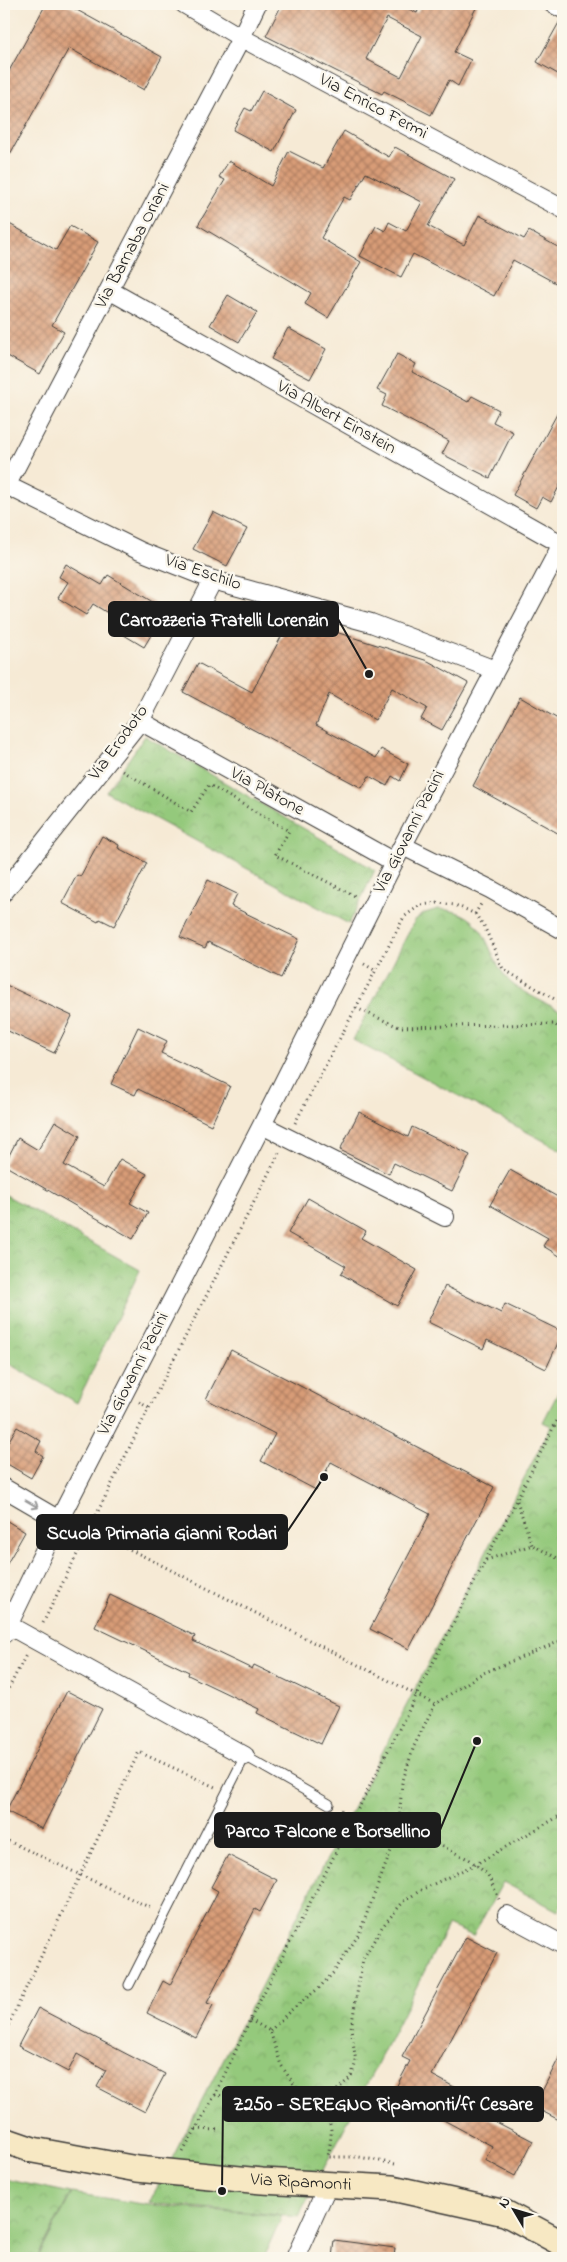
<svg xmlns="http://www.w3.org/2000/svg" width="567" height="2262" font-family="'Indie Flower',sans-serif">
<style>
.park{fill:url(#park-crowns);stroke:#58724c}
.pitch{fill:#94c97b;stroke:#58724c}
.building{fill:url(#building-cross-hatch);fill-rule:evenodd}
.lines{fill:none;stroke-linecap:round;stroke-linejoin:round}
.lane-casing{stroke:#3d3b38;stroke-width:11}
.street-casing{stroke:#3d3b38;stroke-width:20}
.secondary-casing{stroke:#3d3b38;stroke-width:28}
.path{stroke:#3d3b38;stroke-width:3;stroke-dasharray:1 4;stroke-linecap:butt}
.lane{stroke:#fff;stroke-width:9}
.street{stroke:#fff;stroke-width:18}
.secondary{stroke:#f7e8c3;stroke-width:25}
.oneway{stroke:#999}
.labels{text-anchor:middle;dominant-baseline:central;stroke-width:5;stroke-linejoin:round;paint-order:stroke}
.street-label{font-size:18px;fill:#1c1c1c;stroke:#fbf7ec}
.leader{fill:none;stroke:#1c1c1c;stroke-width:2}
.callout-dot{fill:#1c1c1c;stroke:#fbf7ec;stroke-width:2}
.callout{fill:#1c1c1c;stroke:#1c1c1c;stroke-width:2}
.callout-label{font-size:19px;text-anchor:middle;font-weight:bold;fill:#fff}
</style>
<defs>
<pattern id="park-crowns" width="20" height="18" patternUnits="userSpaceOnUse" patternTransform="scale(1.25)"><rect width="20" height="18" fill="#94c97b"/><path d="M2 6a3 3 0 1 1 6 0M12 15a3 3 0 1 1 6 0" fill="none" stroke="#7fac6a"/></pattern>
<pattern id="building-cross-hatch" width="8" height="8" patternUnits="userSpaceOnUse" patternTransform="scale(1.25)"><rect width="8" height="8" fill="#d89c77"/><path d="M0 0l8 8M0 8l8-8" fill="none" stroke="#ae7e61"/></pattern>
</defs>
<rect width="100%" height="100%" fill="#fbf7ec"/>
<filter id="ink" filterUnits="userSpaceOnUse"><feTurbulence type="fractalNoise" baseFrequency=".02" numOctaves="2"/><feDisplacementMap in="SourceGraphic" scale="10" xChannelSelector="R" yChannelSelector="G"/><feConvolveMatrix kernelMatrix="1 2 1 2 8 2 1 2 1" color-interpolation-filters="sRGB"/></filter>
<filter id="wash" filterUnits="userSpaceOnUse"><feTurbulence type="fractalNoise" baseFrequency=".0096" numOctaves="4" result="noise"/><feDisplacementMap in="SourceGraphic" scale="20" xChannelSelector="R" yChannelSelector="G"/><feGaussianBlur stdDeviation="1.12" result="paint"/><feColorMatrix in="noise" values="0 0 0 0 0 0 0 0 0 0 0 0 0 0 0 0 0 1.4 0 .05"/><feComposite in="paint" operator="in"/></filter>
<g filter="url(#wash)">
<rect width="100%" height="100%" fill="#f6ead5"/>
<!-- park -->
<path class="park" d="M145 736 375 870 349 924 106 792Z
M438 909C491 912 482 950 509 981 520 992 548 1004 563 1012V1151L353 1040 415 920 425 913Z
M4 1194 140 1270 77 1403 4 1361Z
M563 1383V1901L558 1911 503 1882 473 1936 448 1925 299 2217 149 2203 551 1426 543 1422Z
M4 2179 71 2193 37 2258H4Z"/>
<!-- pitch -->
<path class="pitch" d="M72 2193 149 2205 282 2216 263 2258H38Z"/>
<g id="blocks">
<!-- building -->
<path class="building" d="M46 4H66L162 57 144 90 69 48 4 165V80Z
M282 4H399L417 13 421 4H478L454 52 471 60 458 86 449 80 431 115 384 91 382 94 266 36ZM387 18 422 36 401 77 366 59Z
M561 19 563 20V77L537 62Z
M262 91 296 110 274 152 233 130 245 108 251 111Z
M344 131 389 157 395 147 454 179 428 226 464 245 479 215 524 239 529 231 563 250V287L513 260 494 296 413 254 401 277 360 256 376 226 385 231 389 222 406 231 422 202 366 173 350 200 344 197 321 238 361 262 328 318 305 304 311 293 198 225 225 180 219 177 229 161 271 186 289 151 323 168Z
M4 221 56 250 70 226 98 242 52 325 64 332 40 374 4 354Z
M228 295 257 312 239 342 210 325Z
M288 328 326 349 310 379 271 359Z
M397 354 416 364 412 372 468 402 472 396 499 410 493 422 513 432 490 478 442 454 449 441 382 406 387 395 377 390Z
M563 403V479L551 502 542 497 536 508 513 495Z
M213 512 247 529 227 566 193 549Z
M66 564 102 585 108 575 166 610 144 647 124 635 129 626 93 604 86 615 58 598 68 582 59 577Z
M291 618 428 661 468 683 442 730 421 719 427 708 392 688 375 720 329 694 316 725 376 758 381 749 408 764 400 781 392 776 387 786 369 776 362 788 183 692 198 663 252 692Z
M520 697 563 722V836L473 786Z
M102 836 119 845 118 848 147 863 114 926 100 919 98 922 62 903 77 875 80 877Z
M208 880 237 894 231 906 299 939 281 978 208 942 205 948 180 937Z
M4 984 72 1016 54 1053 4 1029Z
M138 1027 167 1041 161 1053 230 1086 211 1125 138 1089 135 1095 111 1084Z
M359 1112 408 1137 412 1127 470 1155 452 1191 394 1163 389 1174 340 1150Z
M55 1121 80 1136 64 1165 104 1187 120 1159 147 1174 130 1203 148 1213 133 1239 4 1165 18 1138 38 1150Z
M510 1170 563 1200V1258L543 1246 548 1238 490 1205Z
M308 1198 366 1231 361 1238 417 1270 397 1306 341 1274 346 1266 288 1233Z
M445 1286 501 1313 505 1304 563 1332 546 1369 487 1340 483 1349 428 1322Z
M231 1350 494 1487 409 1649 370 1629 430 1514 331 1462 316 1490 261 1461 275 1434 206 1399Z
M17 1427 41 1441 36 1451 43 1456 31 1478 4 1462V1449Z
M4 1519 25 1532 4 1569Z
M110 1595 195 1636 193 1641 252 1669 254 1665 339 1706 321 1744 257 1713 259 1709 188 1675 189 1672 95 1627Z
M67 1691 102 1709 42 1829 6 1811Z
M228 1855 277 1880 260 1912 255 1909 207 2003 213 2005 196 2038 147 2013 163 1981 170 1985 218 1891 211 1887Z
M466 1937 497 1953 432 2075 482 2102 477 2112 533 2141 515 2176 485 2160 492 2146 393 2093 410 2061 402 2057Z
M38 2008 165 2074 145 2112 97 2087 106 2070 77 2054 68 2072 18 2046Z
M563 2050V2122L534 2107Z
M334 2240 395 2248 394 2258H332Z"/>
</g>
</g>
<g filter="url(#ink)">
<use href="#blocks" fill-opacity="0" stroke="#3d3b38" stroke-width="1"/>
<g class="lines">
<!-- lane casing -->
<g class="lane-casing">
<path id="lane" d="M129 1985 245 1756 329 1804"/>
</g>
<!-- street casing -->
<g class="street-casing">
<path id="street" d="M184 4 240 37 563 209
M553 4 563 9
M109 290 563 545
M4 484 140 551 213 580 371 623 495 670
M6 486 237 46 257 4
M140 721 394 862
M403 846 490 889 563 930
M4 892 140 721 213 580
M262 1125 445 1217
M4 1488 59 1520
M8 1625 245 1756
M4 1634 59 1520 262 1125 394 862 563 542
M507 1915 563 1945
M295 2258 328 2185"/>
</g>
<!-- secondary casing -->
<g class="secondary-casing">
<g id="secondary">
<path id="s1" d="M4 2140 33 2150 137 2169 262 2181 392 2188 505 2213 563 2244"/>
</g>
</g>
<!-- path -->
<path class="path" d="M123 771 191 812 209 785 289 831 275 855 357 897
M475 914 481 904
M364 964 376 971
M356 1008 399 1027 555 1024 563 1033
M295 1123 404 917 420 905 438 903 455 905 467 910 475 914 484 926 503 969 563 1004
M139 1402 149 1408
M517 1501 532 1545
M90 1529 435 1704
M486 1560 532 1545 563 1561
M43 1623 149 1408 279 1153
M4 1697 26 1655
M341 1810 354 1819 360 1832 397 1831 435 1843 470 1860 488 1875 499 1899
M4 1839 153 1909
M250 2020 270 2031 281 2065 308 2105 334 2093 351 2077 356 2062 351 2028 363 1959 382 1927 404 1901 421 1890 476 1864 563 1814
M270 2031 290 2011 319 1988 334 1972 359 1934 391 1851 399 1821 402 1783 414 1746 435 1704 481 1674 563 1640
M4 2034 139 1752 215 1787
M215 2095 319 2107C336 2124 331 2135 328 2157H359L395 2164
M196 2129 219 2130
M183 2152 215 2095 250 2020 563 1409"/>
<!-- lane -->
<use href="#lane" class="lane"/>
<!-- street -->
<use href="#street" class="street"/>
<!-- secondary -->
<use href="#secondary" class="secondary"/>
</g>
<!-- one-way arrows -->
<defs><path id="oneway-shaft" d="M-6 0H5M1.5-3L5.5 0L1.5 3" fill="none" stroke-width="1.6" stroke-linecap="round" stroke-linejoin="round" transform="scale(1.25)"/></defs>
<use class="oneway" href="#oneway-shaft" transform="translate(32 1504) rotate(30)"/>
</g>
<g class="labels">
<!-- street labels -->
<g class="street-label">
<text transform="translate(373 107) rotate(28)">Via Enrico Fermi</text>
<text transform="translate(133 246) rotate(-62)">Via Barnaba Oriani</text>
<text transform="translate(336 418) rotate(29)">Via Albert Einstein</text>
<text transform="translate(203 573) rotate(19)">Via Eschilo</text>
<text transform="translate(119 743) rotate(-54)">Via Erodoto</text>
<text transform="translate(267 792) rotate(29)">Via Platone</text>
<text transform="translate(410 832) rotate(-63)">Via Giovanni Pacini</text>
<text transform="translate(134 1374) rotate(-63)">Via Giovanni Pacini</text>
<text stroke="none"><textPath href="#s1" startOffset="301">Via Ripamonti</textPath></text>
</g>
</g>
<!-- callouts -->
<path class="leader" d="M369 674L338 619M324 1477L287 1532M477 1741L440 1830M222 2191L223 2104"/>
<g class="callout-dot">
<circle cx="369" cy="674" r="5"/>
<circle cx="324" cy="1477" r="5"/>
<circle cx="477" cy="1741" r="5"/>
<circle cx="222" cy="2191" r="5"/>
</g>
<g class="callout">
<rect x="109" y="602" width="229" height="34" rx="5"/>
<rect x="37" y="1515" width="250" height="34" rx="5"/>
<rect x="215" y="1813" width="225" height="34" rx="5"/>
<rect x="223" y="2087" width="320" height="34" rx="5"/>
</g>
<g class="callout-label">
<text x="224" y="626">Carrozzeria Fratelli Lorenzin</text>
<text x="162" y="1539">Scuola Primaria Gianni Rodari</text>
<text x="328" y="1837">Parco Falcone e Borsellino</text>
<text x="383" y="2110">Z250 - SEREGNO Ripamonti/fr Cesare</text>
</g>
<!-- margin -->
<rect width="567" height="2262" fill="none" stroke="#fbf7ec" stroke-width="20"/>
<!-- north arrow -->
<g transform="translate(514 2210) rotate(308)" stroke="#fbf7ec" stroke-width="4" paint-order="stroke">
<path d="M0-4L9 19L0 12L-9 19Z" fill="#1c1c1c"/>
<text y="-8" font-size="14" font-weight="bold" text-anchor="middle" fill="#1c1c1c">N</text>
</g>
</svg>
